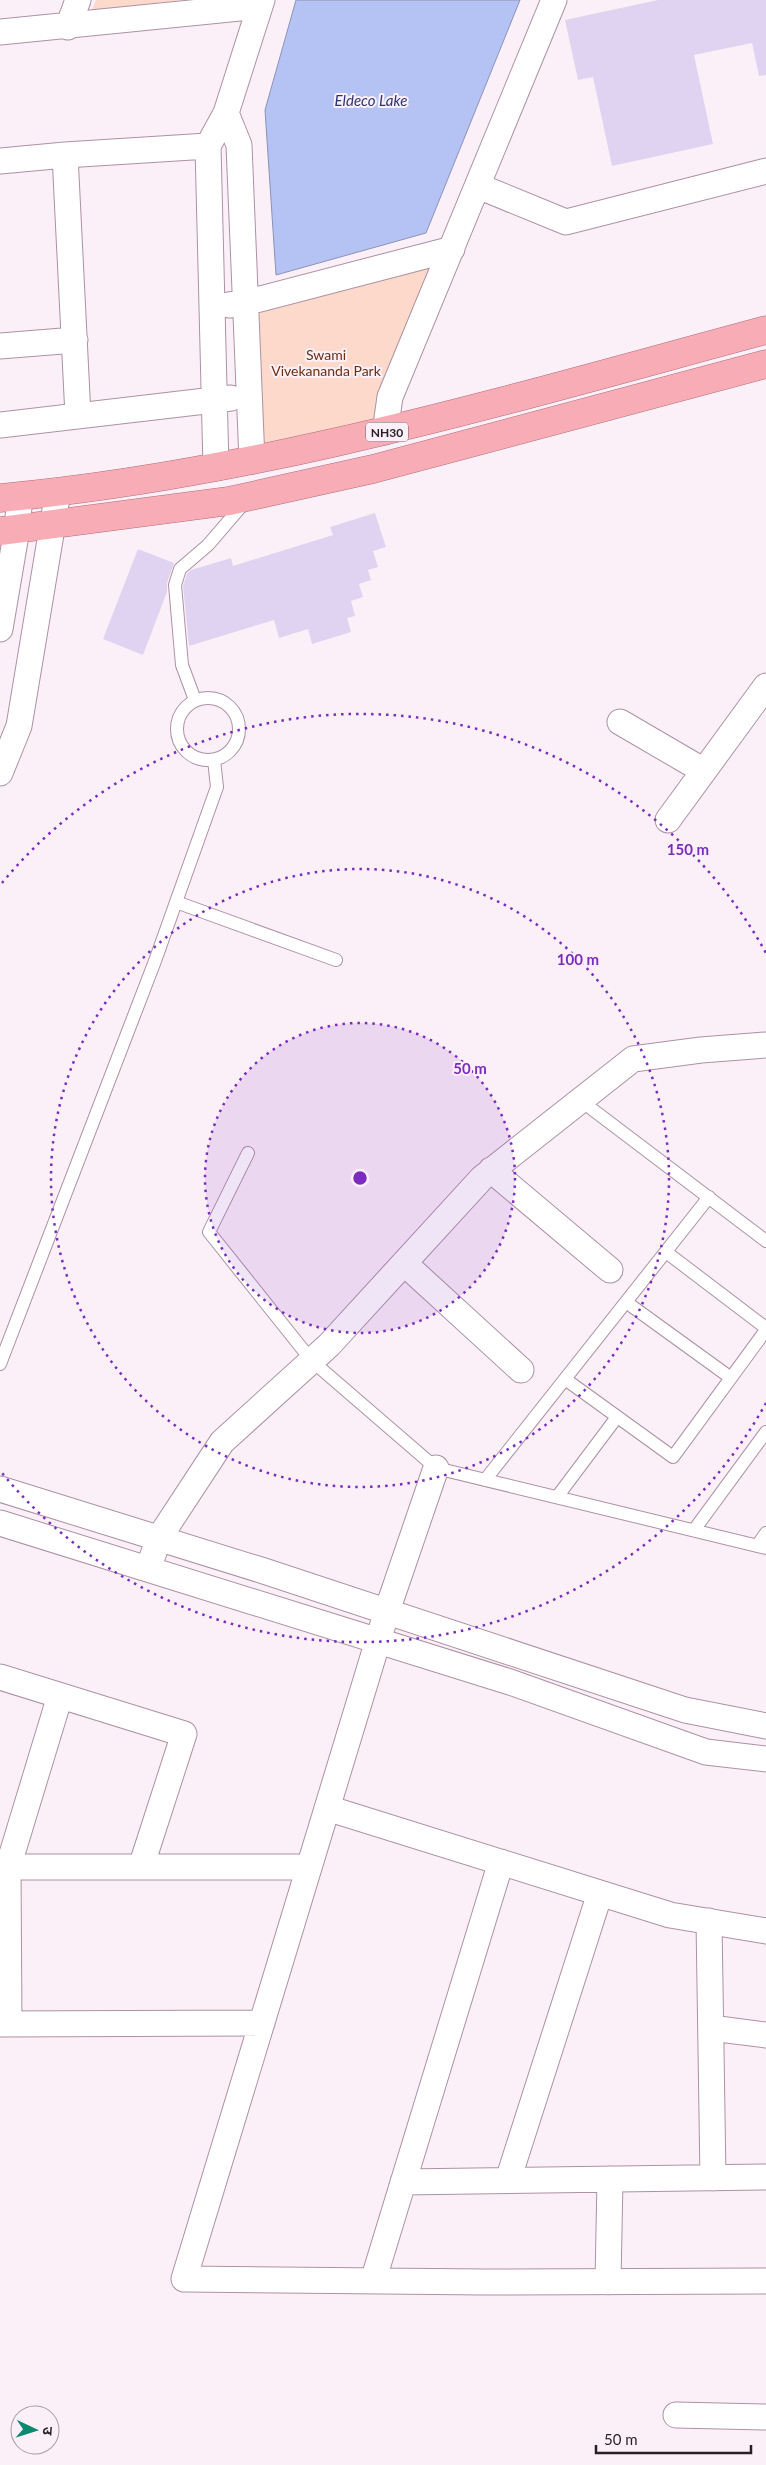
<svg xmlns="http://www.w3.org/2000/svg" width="766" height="2465" font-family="Lato,'Noto Sans Devanagari',sans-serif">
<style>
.green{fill:#fcd9ca}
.water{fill:#b4c3f4;stroke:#8b92b6}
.building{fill:#e0d3f1}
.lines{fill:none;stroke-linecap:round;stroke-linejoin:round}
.service-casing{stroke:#ad91a4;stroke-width:14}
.minor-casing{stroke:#ad91a4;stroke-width:27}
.trunk-casing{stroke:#af6d78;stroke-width:29}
.service{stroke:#fff;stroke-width:12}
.minor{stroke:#fff;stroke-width:25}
.trunk{stroke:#f8acb6;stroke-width:28}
.ring{fill:none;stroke:#7b2cbf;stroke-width:2.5;stroke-dasharray:2.5 5}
.labels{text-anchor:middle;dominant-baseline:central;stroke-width:4;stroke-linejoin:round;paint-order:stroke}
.shield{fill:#fcf0f8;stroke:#695e66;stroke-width:1}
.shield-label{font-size:12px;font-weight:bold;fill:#2a1f27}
.park-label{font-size:14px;fill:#6e2e0d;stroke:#fcf0f8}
.water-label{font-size:15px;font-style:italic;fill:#2a3670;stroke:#fcf0f8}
.centre{fill:#7b2cbf;stroke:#fcf0f8;stroke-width:2.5}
.ring-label{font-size:15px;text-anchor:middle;font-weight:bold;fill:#7b2cbf;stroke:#fcf0f8;stroke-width:4;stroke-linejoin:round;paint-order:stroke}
</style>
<rect width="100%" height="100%" fill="#fcf0f8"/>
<!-- green -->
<path class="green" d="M96 0H182L92 10Z
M436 261 376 425 261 451 256 312Z"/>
<!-- water -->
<path class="water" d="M296 0H520L426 233 276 275 265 110Z"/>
<!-- building -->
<path class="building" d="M658 0H766V75L759 76 752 43 694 55 713 144 612 166 593 77 578 80 565 20Z
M375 513 386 547 373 551 378 567 368 570 371 580 359 584 363 597 351 601 355 616 347 618 351 632 312 644 308 629 279 638 274 620 189 646 183 586 187 574 191 570 231 558 233 566 333 535 330 527Z
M138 549 174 563 167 583V592L143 655 103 639Z"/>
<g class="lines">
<!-- service casing -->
<g class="service-casing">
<path id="service" d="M177 729a31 31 0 1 1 62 0a31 31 0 1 1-62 0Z
M195 700 182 665 175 585 180 569 208 545 245 502
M176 902 336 960
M580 1100 766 1241
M248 1153 209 1232 312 1361 436 1468 766 1548
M666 1252 766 1328
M626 1302 731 1378
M0 1364 155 961 217 787 214 760
M565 1379 673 1457 766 1330
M485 1480 709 1197
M557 1497 617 1417
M694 1530 766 1432
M757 1546 766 1533"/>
</g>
<!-- minor casing -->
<g class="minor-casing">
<path id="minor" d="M68 27 78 0
M0 32 260 6
M226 113 239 145 252 461
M65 155 78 416
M0 161 65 155 208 146
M478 186 566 222 766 171
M229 305 245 303 452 249
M0 346 75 340
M0 425 231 398
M385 432 390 397 554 0
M216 468 208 146 226 113 262 0
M0 629 17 529 20 496
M620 722 704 771
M0 773 19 726 58 492
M668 820 766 686
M491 1170 610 1270
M404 1263 521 1370
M436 1468 387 1611 184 2279 485 2282 766 2281
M0 1489 264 1571 685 1710 766 1726
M0 1523 510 1682 706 1752 766 1759
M148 1569 159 1538 222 1442 329 1345 482 1178 633 1059 701 1050 766 1045
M0 1677 184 1734 141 1867
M327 1808 670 1915 766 1931
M0 1867H309
M709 1921 713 2178
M0 2024 262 2023
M9 2024 8 1867 60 1696
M711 2028 766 2035
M508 2180 600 1893
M403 2182 766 2177
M373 2281 501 1862
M608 2282 610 2179
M676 2415 766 2417"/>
</g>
<!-- trunk casing -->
<g class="trunk-casing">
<path id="trunk" d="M0 498C261 474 513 398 766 330
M0 531 229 501 373 469 766 364"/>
</g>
<!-- service -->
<use href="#service" class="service"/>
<!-- minor -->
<use href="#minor" class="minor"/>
<!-- trunk -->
<use href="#trunk" class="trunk"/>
</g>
<!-- distance rings -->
<circle cx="360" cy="1178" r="155" fill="#7b2cbf" fill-opacity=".12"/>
<g class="ring">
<circle cx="360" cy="1178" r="155"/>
<circle cx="360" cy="1178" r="309"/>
<path d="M766 1403A464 464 0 0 1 2 1473M2 883A464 464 0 0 1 766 953"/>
</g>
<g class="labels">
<!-- shield labels -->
<rect class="shield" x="366" y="422.5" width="42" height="19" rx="4"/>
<g class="shield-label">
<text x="387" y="432">NH30</text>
</g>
<!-- park labels -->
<g class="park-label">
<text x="326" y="354">Swami<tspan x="326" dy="16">Vivekananda Park</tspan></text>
</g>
<!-- water labels -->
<g class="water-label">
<text x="371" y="100">Eldeco Lake</text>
</g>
</g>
<circle cx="360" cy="1178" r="8" class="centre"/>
<g class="ring-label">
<text x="688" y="855">150 m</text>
<text x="578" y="965">100 m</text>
<text x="470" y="1074">50 m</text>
</g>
<!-- north arrow -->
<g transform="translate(35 2430) rotate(94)"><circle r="24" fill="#fcf0f8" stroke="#a89ca4"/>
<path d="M0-4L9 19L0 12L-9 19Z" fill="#098a6f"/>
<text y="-8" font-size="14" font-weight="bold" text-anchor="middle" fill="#2a1f27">उ</text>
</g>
<!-- scale -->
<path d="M596 2445v8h155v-8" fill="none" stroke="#2a1f27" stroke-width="2.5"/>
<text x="604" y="2445" font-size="15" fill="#2a1f27" stroke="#fcf0f8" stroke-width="4" paint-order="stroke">50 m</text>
</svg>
